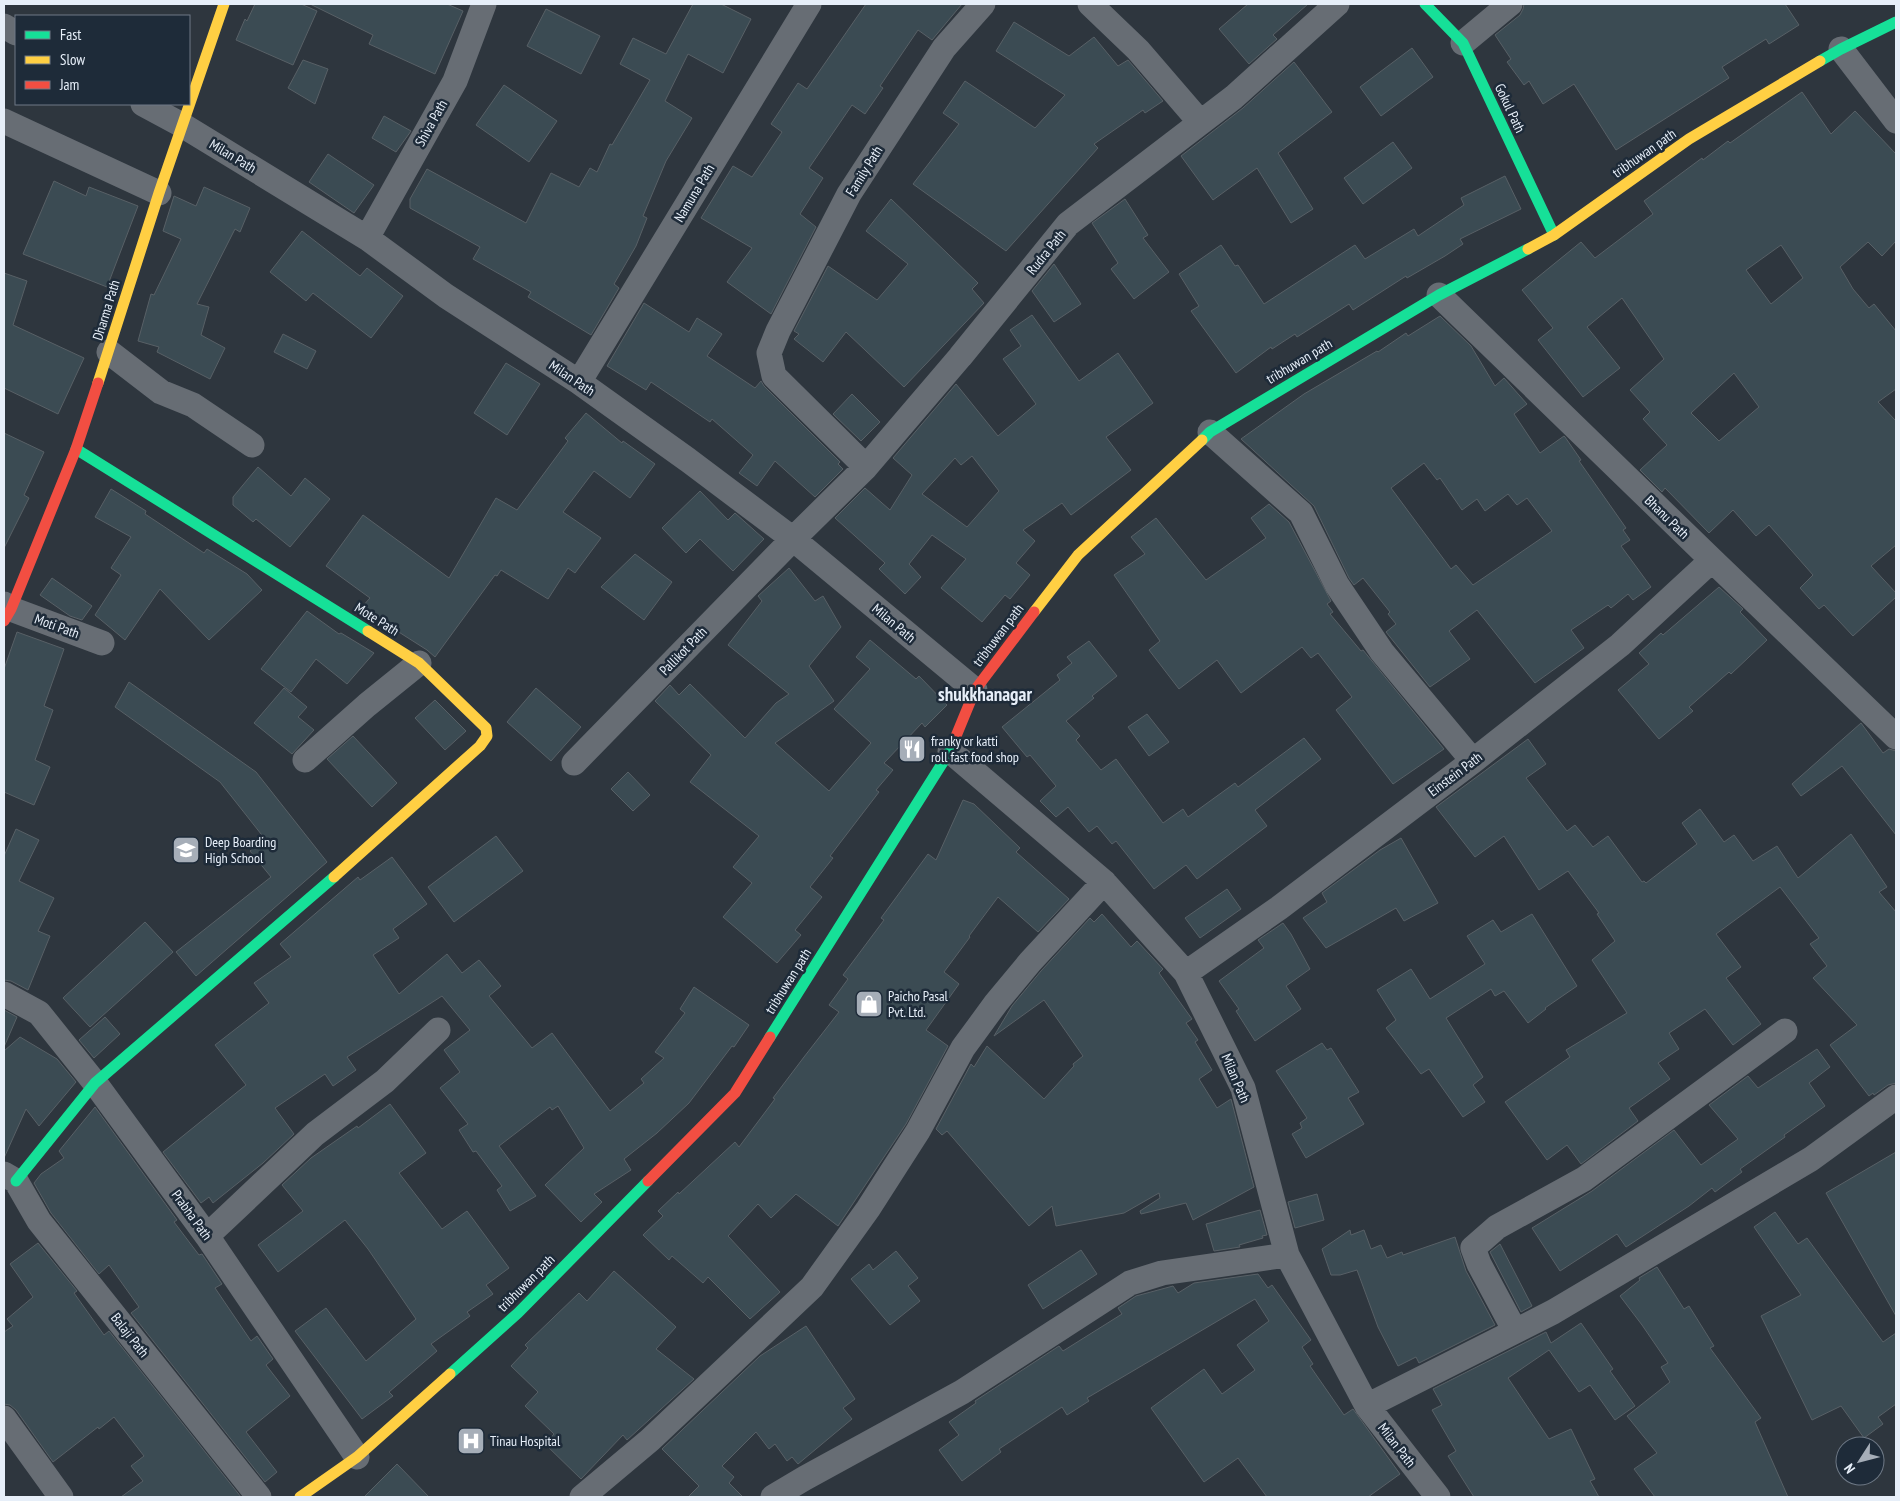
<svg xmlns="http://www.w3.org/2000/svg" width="1900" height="1501" font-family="'PT Sans Narrow',sans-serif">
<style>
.building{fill:#3b4b53;stroke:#586066;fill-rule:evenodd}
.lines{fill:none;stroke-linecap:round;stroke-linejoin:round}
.street{stroke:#676d74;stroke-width:25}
.fast{stroke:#16e098;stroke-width:11}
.slow{stroke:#ffcf43;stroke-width:11}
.jam{stroke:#f24e42;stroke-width:11}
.labels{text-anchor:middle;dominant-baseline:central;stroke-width:5;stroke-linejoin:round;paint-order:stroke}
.street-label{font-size:14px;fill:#e7eff9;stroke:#1e2b39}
.poi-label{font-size:14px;fill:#e7eff9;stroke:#1e2b39;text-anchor:start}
.district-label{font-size:19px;font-weight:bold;fill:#e7eff9;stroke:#1e2b39}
</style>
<rect width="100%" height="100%" fill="#2e363e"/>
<!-- building -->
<path class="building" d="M255 4H301L317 11 293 65 236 40 245 19 247 21Z
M310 4H447L463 11 435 74 369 44 373 35Z
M693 4H721L751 19 723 73 688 54 665 101 692 118 666 161 643 216 647 218 636 246 614 284 619 288 591 335 528 297 531 292 473 259 480 247 410 208V199L427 169 526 223 551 173 579 187 590 168 597 172 610 144 612 145 650 80 620 64 633 38 666 54Z
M866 4H962L932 40 918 30 880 86 883 88 865 114 852 105 809 168 823 178 800 214 816 227 771 314 727 282 752 248 701 218 733 166 752 177 782 132 771 124 798 83 807 89Z
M1248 4H1308L1273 35 1277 39 1249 64 1219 29Z
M1524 4H1785L1799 25 1769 44 1766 39 1722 67 1729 78 1616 150 1574 84 1543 104 1529 81 1524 85 1507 62 1511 59 1495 35 1520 15 1523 9Z
M546 9 600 36 581 74 527 46Z
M1014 22 1069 56 1094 37 1118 66 1128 60 1163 101 1145 113 1143 110 1094 144 1098 148 1006 251 913 184 959 124 943 113 965 81 1035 128 1065 95 996 51Z
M1412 48 1433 77 1381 116 1360 87Z
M303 60 328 69 315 104 288 88Z
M1294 62 1332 112 1278 153 1313 209 1291 223 1257 168 1213 200 1181 156 1243 108Z
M504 85 557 121 529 162 476 125Z
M1802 92 1831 134 1855 111 1896 154V241L1882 256 1868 242 1840 267 1853 289 1869 308 1874 304 1896 331V389L1878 402 1896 421V545L1871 566 1896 593V597L1853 636 1824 605 1819 609 1800 588 1813 575 1769 525 1756 536 1733 510 1709 533 1665 488 1662 492 1640 470 1667 445 1643 419 1650 412 1630 390 1664 359 1622 298 1587 327 1620 368 1583 397 1538 340 1553 328 1522 290 1581 242 1595 258 1653 214 1644 201 1702 158 1703 160 1728 141 1730 143ZM1781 245 1803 278 1771 304 1746 270ZM1734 373 1759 407 1719 441 1691 413Z
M384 116 411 131 396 152 372 138Z
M1393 142 1412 168 1363 204 1344 178Z
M328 154 374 185 354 213 309 182Z
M1505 176 1521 209 1460 239 1463 244 1445 256 1407 278 1406 276 1353 310 1349 304 1297 337 1295 334 1272 349 1271 347 1236 373 1191 311 1199 306 1179 274 1221 245 1235 266 1238 265 1264 304 1355 245 1365 259 1414 229 1418 236 1464 205 1461 198Z
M54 181 86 196 89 187 138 206 107 287 23 254Z
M204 187 250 208 240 232 235 229 197 304 209 307 201 335 225 348 210 379 157 352 159 347 138 341 151 294 154 295 181 239 163 231 174 196 196 206Z
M891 199 978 283 972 289 984 303 904 387 846 332 823 362 794 339 799 334 794 331 828 266 877 300 908 264 866 231Z
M1125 199 1148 235 1143 238 1169 272 1134 299 1111 269 1118 263 1092 223Z
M302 231 360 276 367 268 403 296 371 338 313 293 306 301 270 272Z
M1054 264 1081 304 1054 322 1032 291Z
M4 273 27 281 13 325 84 358 58 414 4 388Z
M644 303 689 332 697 318 722 334 707 356 755 388 761 381 764 386 840 462 838 464 843 469 815 497 775 461 757 486 739 473 753 455 712 419 710 422 651 382 646 390 607 366Z
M1032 315 1079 381 1118 353 1153 403 1106 437 1131 470 1071 515 1062 503 1023 530 1035 541 1016 563 1030 575 1010 599 1005 595 982 622 941 588 966 559 932 535 909 564 921 577 905 594 879 569 885 563 835 518 865 488 890 510 912 475 893 458 956 384 998 436 1036 404 1003 359 1021 346 1010 330ZM972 456 999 491 967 527 922 494 955 458 961 465Z
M1440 316 1471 346 1495 386 1504 378 1527 404 1514 414 1540 453 1564 436 1565 437 1581 460 1579 461 1626 528 1623 530 1630 540 1621 546 1651 587 1633 600 1628 594 1611 608 1608 605 1571 630 1584 648 1535 683 1477 610 1449 631 1470 659 1430 687 1386 632 1396 624 1388 614 1390 612 1363 578 1354 585 1349 578 1314 506 1241 439 1304 394 1377 351 1378 352 1406 333 1408 336ZM1424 463 1437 480 1440 478 1462 510 1477 499 1485 511 1508 494 1517 505 1527 498 1552 531 1473 585 1456 565 1451 569 1391 488Z
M283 334 316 351 307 369 274 352Z
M506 363 540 384 507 435 474 413Z
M852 394 880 422 861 441 833 414Z
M586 413 622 443 623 441 655 464 630 498 594 471 563 512 601 538 575 573 568 568 548 599 501 570 497 576 495 575 435 657 427 650 361 608 370 598 326 566 363 515 449 578 496 498 517 510 568 441 565 438Z
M4 433 44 452 24 495 29 498 4 548Z
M258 467 291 496 305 478 330 499 290 547 256 519 253 522 233 505V497Z
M111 489 146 511 145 514 204 553 207 549 247 574 262 590 209 640 160 589 125 640 95 615 121 575 111 568 131 537 95 517Z
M700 491 728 520 735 513 764 539 733 571 700 539 686 553 662 528Z
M1269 504 1289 522 1331 601 1327 604 1333 612 1330 614 1361 651 1363 650 1444 749 1393 784 1336 710 1352 697 1318 653 1311 658 1302 647 1241 693 1217 660 1179 689 1149 650 1160 641 1114 575 1145 554 1131 537 1156 518 1206 580 1266 538 1251 518Z
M635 554 672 582 644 620 601 587Z
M789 568 815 601 823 596 841 627 809 666 834 701 775 743 829 791 871 743 834 709 870 669 856 657 870 640 916 679 919 676 947 705 925 727 922 723 884 763 893 770 876 790 879 792 830 856 833 858 810 887 822 897 795 930 801 935 777 963 723 917 752 883 733 867 759 836 690 782 711 755 655 701 670 685 679 695 690 684 745 738 776 703 789 694 728 645 762 601 758 596Z
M52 578 92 606 82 620 70 616 40 595Z
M1719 587 1743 609 1740 612 1767 640 1731 674 1729 672 1689 707 1693 711 1659 739 1618 690 1649 664 1639 653 1661 633 1663 635Z
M307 611 339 634 341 633 374 653 347 684 316 659 291 692 261 669Z
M17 632 64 649 44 706 53 710 35 760 50 767 34 805 4 792V669Z
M1089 641 1117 676 1092 696 1094 698 1066 721 1080 736 1076 740 1101 770 1116 759 1163 823 1183 809 1188 817 1235 783 1238 787 1304 738 1321 759 1255 810 1267 826 1197 879 1186 865 1154 889 1116 841 1112 844 1097 826 1089 832 1068 807 1056 817 1040 801 1056 786 1030 755 1027 757 1002 727 1060 680 1057 675 1072 663 1067 657Z
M129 682 256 772 327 862 196 976 176 952 271 877 250 851 265 839 220 782 115 707Z
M284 688 307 707 298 717 314 730 292 754 254 723Z
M536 688 581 727 551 761 507 722Z
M435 700 466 731 445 750 415 718Z
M1147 714 1169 742 1149 756 1128 727Z
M1861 723 1883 753 1889 749 1896 751V835L1842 766 1801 796 1792 784Z
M353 736 397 783 372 807 327 759Z
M1528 739 1546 764 1526 778 1567 831 1575 825 1593 847 1608 836 1642 882 1644 881 1646 883 1697 844 1682 823 1700 809 1724 842 1734 835 1753 861 1777 846 1798 878 1851 834 1887 887 1879 892 1896 912V1083L1888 1085 1874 1095 1873 1093 1869 1096 1830 1045 1857 1025 1813 978 1827 966 1810 944 1819 938 1780 887 1716 934 1741 967 1726 978 1761 1024 1733 1045 1705 1009 1669 1033 1679 1049 1658 1063 1670 1079 1629 1108 1638 1121 1581 1164 1567 1145 1547 1160 1505 1102 1570 1057 1566 1050 1627 1013 1592 960 1615 941 1597 914 1599 913 1568 871 1539 890 1504 836 1475 857 1436 807Z
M628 772 650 795 633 811 611 789Z
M963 800 974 804 1020 848 1016 852 1069 899 1038 932 998 897 969 936 970 937 944 972 959 984 926 1030 948 1046 906 1124 838 1226 796 1194 771 1218 758 1204 728 1236 780 1292 750 1319 708 1277 703 1283 672 1256 669 1260 643 1235 663 1216 658 1211 678 1192 679 1194 735 1142 739 1147 775 1099 773 1098 804 1057 839 1012 829 1005 848 979 843 975 884 920 881 918 928 854 936 860Z
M16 829 39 840 19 881 54 898 38 931 50 936 28 990 11 981 4 980V856Z
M496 836 523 871 454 922 428 887Z
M1401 838 1438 903 1404 921 1396 908 1326 948 1303 918 1327 902 1322 893 1380 850Z
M392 857 427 904 393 929 399 938 373 955 399 994 447 954 462 973 479 960 501 986 489 996 532 1048 552 1033 610 1111 644 1083 641 1079 664 1058 655 1052 685 1013 680 1009 694 987 749 1025 734 1047 732 1046 689 1103 657 1133 624 1159 631 1170 594 1194 602 1202 581 1222 545 1185 584 1148 558 1106 552 1110 550 1107 499 1146 536 1196 510 1211 497 1190 502 1186 476 1151 473 1152 459 1130 468 1124 440 1088 460 1072 444 1050 470 1030 442 996 347 1057 356 1070 333 1086 325 1074 275 1108 294 1134 263 1163 213 1203 209 1197 201 1203 163 1152 246 1085 215 1045 269 1003 254 983 291 957 280 944 358 877 360 880Z
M1227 889 1241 909 1200 938 1185 918Z
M1102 914 1131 947 1137 941 1163 969 1159 973 1192 1019 1186 1023 1198 1040 1195 1042 1212 1070 1199 1079 1217 1108 1231 1099 1254 1187 1193 1220 1186 1203 1141 1214 1140 1211 1160 1198 1159 1193 1124 1213 1056 1226 1052 1206 1029 1226 947 1131 942 1135 936 1129 971 1064 974 1067 987 1046 1044 1099 1074 1066 1073 1064 1083 1056 1044 1000 994 1036 1012 1006 1041 971 1090 918 1094 922Z
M1532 914 1577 986 1545 1008 1546 1009 1528 1023 1504 991 1495 996 1491 989 1446 1018 1483 1077 1473 1085 1485 1102 1463 1117 1429 1069 1421 1074 1386 1028 1396 1020 1377 990 1411 969 1430 999 1485 964 1467 936 1493 920 1501 932Z
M145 922 173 952 90 1027 63 998Z
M1283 923 1291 934 1310 969 1286 986 1301 1009 1255 1041 1236 1011 1239 1009 1219 981 1264 948 1258 940Z
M4 1010 17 1017 4 1047Z
M105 1017 120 1034 94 1058 79 1040Z
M20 1037 57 1059 76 1082 39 1126 26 1109 4 1158V1051Z
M1322 1043 1327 1050 1331 1048 1359 1092 1348 1098 1364 1124 1306 1158 1292 1134 1302 1128 1300 1123 1307 1118 1276 1071Z
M1817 1049 1830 1067 1809 1083 1825 1106 1784 1135 1785 1137 1740 1169 1742 1172 1715 1192 1712 1188 1689 1206 1626 1247 1617 1234 1560 1271 1532 1228 1592 1191 1674 1130 1701 1165 1738 1139 1709 1105 1748 1076 1758 1088Z
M390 1104 426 1153 399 1173 442 1229 467 1211 509 1268 486 1285 493 1294 467 1312 470 1316 431 1344 437 1351 389 1392 393 1396 362 1419 295 1331 326 1308 366 1361 416 1319 368 1249 345 1220 278 1272 258 1245 303 1211 282 1185 311 1158 357 1126 358 1128Z
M95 1107 177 1220 174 1222 199 1255 202 1254 222 1284 215 1288 251 1341 257 1336 273 1359 266 1365 290 1396 246 1432 277 1472 265 1482 131 1313 139 1307 109 1265 99 1274 51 1213 34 1183 41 1174 64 1158 59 1151Z
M1896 1152V1316L1826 1193Z
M1317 1194 1324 1220 1295 1228 1288 1202Z
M1260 1210 1267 1235 1262 1236 1263 1238 1239 1245 1240 1247 1214 1251 1206 1224Z
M1775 1212 1798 1244 1807 1238 1883 1342 1896 1333V1404L1878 1417 1883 1424 1864 1438 1841 1406 1812 1420 1761 1316 1801 1295 1754 1227Z
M1350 1230 1351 1235 1364 1230 1371 1249 1381 1245 1387 1258 1402 1252 1403 1255 1455 1237 1466 1271 1495 1325 1419 1363 1416 1357 1398 1366 1378 1327 1357 1270 1340 1275H1331L1322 1249Z
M38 1243 77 1291 74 1293 104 1335 109 1331 241 1497H121L143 1481 131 1466 144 1456 114 1417 99 1429 98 1427 53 1462 16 1410 10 1405 4 1404V1332L13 1326 7 1319 33 1297 10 1264Z
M1500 1244 1532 1306 1521 1312 1490 1252Z
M1081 1250 1097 1274 1043 1309 1028 1285Z
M896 1251 918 1278 908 1286 920 1301 890 1325 851 1279 869 1264 873 1270Z
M1657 1267 1684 1309 1689 1306 1714 1346 1710 1348 1761 1418 1755 1422 1788 1497H1655L1634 1469 1657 1453 1627 1416 1670 1382 1661 1367 1668 1363 1642 1325 1620 1296 1640 1280 1639 1278Z
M614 1271 676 1327 656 1349 694 1379 627 1440 623 1435 581 1479 545 1444 554 1434 525 1406 538 1392 511 1366 528 1348 525 1345 579 1293 587 1301Z
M1258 1274 1268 1288 1272 1285 1311 1340 1302 1347 1313 1364 1310 1366 1344 1415 1353 1409 1400 1474 1368 1497H1267L1238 1458 1204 1482 1151 1408 1204 1369 1222 1394 1255 1370 1237 1345 1269 1321 1255 1299 1087 1398 1089 1401 1067 1415 1062 1407 999 1449 1001 1452 962 1481 939 1450 959 1435 949 1422 976 1403 975 1401 1059 1346 1063 1351 1122 1314 1118 1308 1136 1296 1173 1286 1178 1293 1194 1283Z
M1581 1323 1613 1369 1610 1371 1635 1406 1615 1420 1590 1385 1579 1392 1549 1350 1508 1378 1549 1439 1571 1429 1595 1479 1590 1481 1599 1497H1474L1448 1456 1456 1451 1432 1410 1442 1405 1433 1389 1546 1332 1551 1343Z
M806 1326 855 1399 843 1408 852 1419 798 1464 792 1457 787 1461 775 1444 769 1449 756 1432 722 1466 734 1477 729 1483 743 1497H688L699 1486 662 1449 760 1356Z
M397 1464 429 1497H364Z"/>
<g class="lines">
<!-- street -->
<path class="street" d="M1090 4 1138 50 1200 122
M4 26 16 33
M1463 43 1510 4
M1841 49 1896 121
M143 104 182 125 367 238 446 296 579 382 688 460 793 539 975 690
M4 121 159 193
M367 238 455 81 484 4
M1439 295 1712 560 1896 737
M109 352 161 392 193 405 252 445
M579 382 809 4
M1210 432 1301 513 1337 585 1382 652 1473 761
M866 467 774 376 769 353 778 331 849 194 944 48 983 4
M4 604 11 609 102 643
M950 751 1104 882 1186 973 1243 1088 1287 1255 1367 1406 1438 1497
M305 760 367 705 419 663
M574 763 793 539 866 467 960 357 1068 224 1234 97 1337 4
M1186 973 1279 908 1473 761 1620 645 1712 560
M4 994 39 1013 95 1083 207 1236 357 1457
M4 1174 16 1181 39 1221 259 1497
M207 1236 315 1134 385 1081 438 1030
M1515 1331 1479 1264 1473 1248 1497 1227 1584 1179 1785 1031
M1367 1406 1553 1312 1811 1159 1896 1097
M4 1418 61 1497
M582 1497 650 1440 812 1287 868 1209 918 1131 963 1048 996 1003 1030 962 1104 882
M773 1497 805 1478 962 1392 1130 1283 1162 1273 1287 1255"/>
<!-- fast -->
<path class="fast" d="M1425 4 1463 43 1554 235
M1820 61 1841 49 1896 22
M1202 440 1210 432 1439 295 1528 249
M76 449 368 631
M770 1037 950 751 954 741
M16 1181 95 1083 334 877
M450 1374 518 1313 648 1181"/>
<!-- slow -->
<path class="slow" d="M1528 249 1554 235 1689 139 1820 61
M98 383 159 193 224 4
M1034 612 1078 555 1202 440
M334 877 480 746 487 736 486 728 419 663 368 631
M300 1497 357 1457 450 1374"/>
<!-- jam -->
<path class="jam" d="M4 621 11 609 76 449 98 383
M954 741 975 690 1034 612
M648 1181 735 1093 770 1037"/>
</g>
<!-- icons -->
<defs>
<g id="restaurant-square" transform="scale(1.4375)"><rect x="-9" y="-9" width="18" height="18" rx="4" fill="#a6aeb8" stroke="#1e2b39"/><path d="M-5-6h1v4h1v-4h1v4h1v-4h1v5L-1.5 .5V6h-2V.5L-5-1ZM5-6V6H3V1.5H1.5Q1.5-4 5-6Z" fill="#fff"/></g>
<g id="school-square" transform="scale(1.4375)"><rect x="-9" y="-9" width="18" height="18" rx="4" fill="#a6aeb8" stroke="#1e2b39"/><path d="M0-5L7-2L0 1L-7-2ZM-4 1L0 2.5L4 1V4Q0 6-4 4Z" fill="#fff"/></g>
<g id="shop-square" transform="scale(1.4375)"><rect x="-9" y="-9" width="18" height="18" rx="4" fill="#a6aeb8" stroke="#1e2b39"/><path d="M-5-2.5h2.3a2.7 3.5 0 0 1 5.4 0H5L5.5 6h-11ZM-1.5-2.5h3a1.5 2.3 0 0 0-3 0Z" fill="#fff"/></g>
<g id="hospital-square" transform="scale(1.4375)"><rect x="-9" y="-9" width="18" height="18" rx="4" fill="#a6aeb8" stroke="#1e2b39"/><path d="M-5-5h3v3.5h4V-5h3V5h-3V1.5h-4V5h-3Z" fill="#fff"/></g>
</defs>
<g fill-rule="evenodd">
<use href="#restaurant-square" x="912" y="749"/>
<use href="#school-square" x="186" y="850"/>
<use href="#shop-square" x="869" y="1004"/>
<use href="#hospital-square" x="471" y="1441"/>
</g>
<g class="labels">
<!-- street labels -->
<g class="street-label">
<text transform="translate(1510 108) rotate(65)">Gokul Path</text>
<text transform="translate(431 123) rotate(-61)">Shiva Path</text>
<text transform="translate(1644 153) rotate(-35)">tribhuwan path</text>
<text transform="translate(233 156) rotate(31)">Milan Path</text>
<text transform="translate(864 171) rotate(-58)">Family Path</text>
<text transform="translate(694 193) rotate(-59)">Namuna Path</text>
<text transform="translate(1046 252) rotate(-51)">Rudra Path</text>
<text transform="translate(106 310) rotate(-73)">Dharma Path</text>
<text transform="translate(1299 361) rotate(-31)">tribhuwan path</text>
<text transform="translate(572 378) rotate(34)">Milan Path</text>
<text transform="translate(1667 517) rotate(44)">Bhanu Path</text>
<text transform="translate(377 619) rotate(32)">Mote Path</text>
<text transform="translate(894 623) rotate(40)">Milan Path</text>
<text transform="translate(57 626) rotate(20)">Moti Path</text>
<text transform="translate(998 635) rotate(-53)">tribhuwan path</text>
<text transform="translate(683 651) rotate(-46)">Pallikot Path</text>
<text transform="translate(1455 774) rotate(-37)">Einstein Path</text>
<text transform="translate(788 981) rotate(-58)">tribhuwan path</text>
<text transform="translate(1236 1078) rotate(67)">Milan Path</text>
<text transform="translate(192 1215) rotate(54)">Prabha Path</text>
<text transform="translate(526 1283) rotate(-45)">tribhuwan path</text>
<text transform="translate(130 1335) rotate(52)">Balaji Path</text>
<text transform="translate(1397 1445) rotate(52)">Milan Path</text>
</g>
<!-- poi labels -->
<g class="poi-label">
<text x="931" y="741">franky or katti<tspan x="931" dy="16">roll fast food shop</tspan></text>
<text x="205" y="842">Deep Boarding<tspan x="205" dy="16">High School</tspan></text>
<text x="888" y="996">Paicho Pasal<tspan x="888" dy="16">Pvt. Ltd.</tspan></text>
<text x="490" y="1441">Tinau Hospital</text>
</g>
<!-- district labels -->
<g class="district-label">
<text x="985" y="694">shukkhanagar</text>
</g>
</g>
<!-- border -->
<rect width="1900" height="1501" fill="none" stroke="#e7eff9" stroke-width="10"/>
<!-- legend -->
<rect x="15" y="15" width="175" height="90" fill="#1e2b39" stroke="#6e7986"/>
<rect x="25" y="31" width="25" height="8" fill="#16e098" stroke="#6e7986"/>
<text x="60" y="40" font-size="15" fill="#e7eff9">Fast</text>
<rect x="25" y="56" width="25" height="8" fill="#ffcf43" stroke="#6e7986"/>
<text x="60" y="65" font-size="15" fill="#e7eff9">Slow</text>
<rect x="25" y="81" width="25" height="8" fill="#f24e42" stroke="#6e7986"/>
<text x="60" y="90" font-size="15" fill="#e7eff9">Jam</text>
<!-- north arrow -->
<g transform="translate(1860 1461) rotate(234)"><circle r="24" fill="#1e2b39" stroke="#6e7986"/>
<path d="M0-4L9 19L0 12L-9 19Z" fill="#a6aeb8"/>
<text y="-8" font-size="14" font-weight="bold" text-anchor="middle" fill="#e7eff9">N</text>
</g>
</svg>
